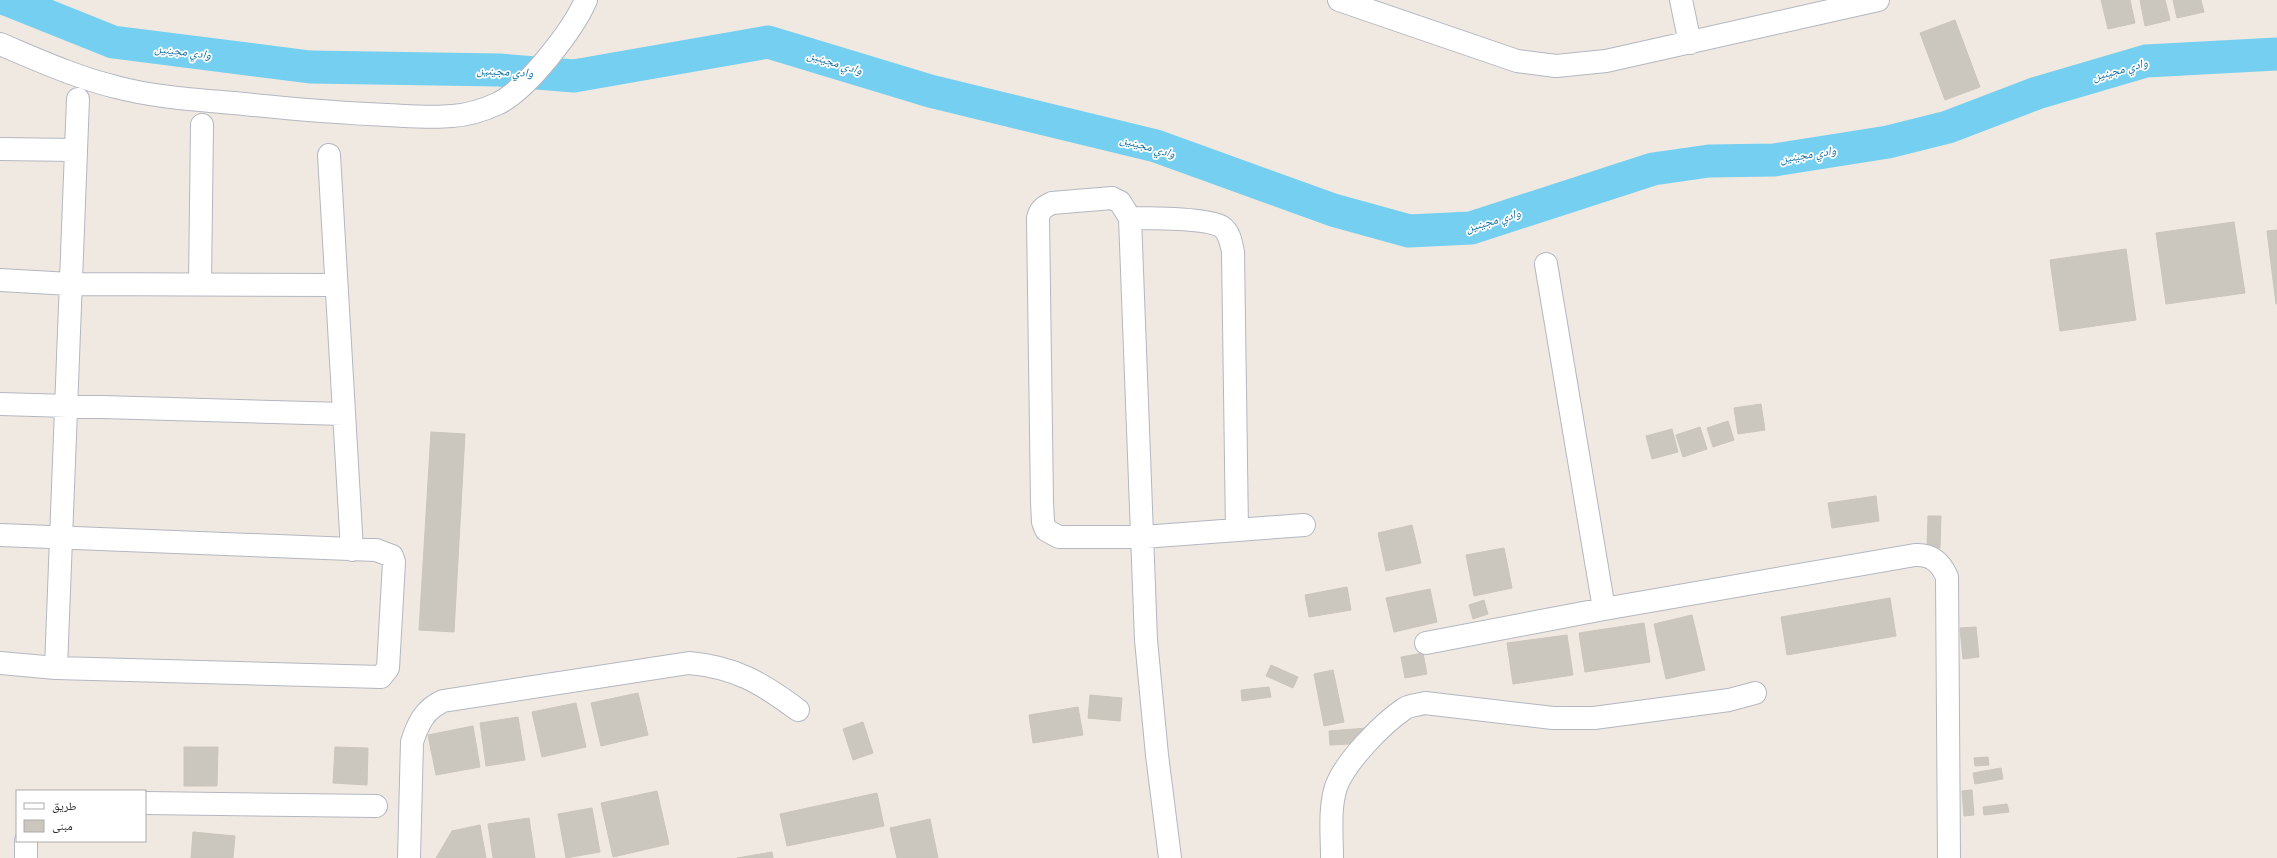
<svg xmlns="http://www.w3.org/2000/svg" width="2277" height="858" font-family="'Noto Sans','Noto Naskh Arabic',sans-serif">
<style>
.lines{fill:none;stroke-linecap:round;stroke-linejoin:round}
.river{stroke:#75cff0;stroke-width:33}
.building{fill:#cbc7bf;stroke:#cbc5ba}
.minor-casing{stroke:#b4b7c1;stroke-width:24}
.minor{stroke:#fff;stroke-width:22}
.labels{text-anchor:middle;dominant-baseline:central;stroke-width:3.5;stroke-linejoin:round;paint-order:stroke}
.water-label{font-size:12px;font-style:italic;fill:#0d6fa3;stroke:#fff}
</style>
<rect width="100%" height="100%" fill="#efe9e1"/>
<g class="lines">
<!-- river -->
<path class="river" d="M8 0 113 42 310 67 499 70 574 76 768 42 930 91 1156 146 1333 210 1409 231 1471 228 1653 169 1709 161 1774 160 1888 142 1948 127 2037 93 2146 61 2277 54"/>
</g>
<!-- building -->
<path class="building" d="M2101 0H2130L2135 23 2108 29Z
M2140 0H2165L2170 20 2145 26Z
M2173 0H2201L2204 12 2177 18Z
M1955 20 1980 87 1945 100 1920 33Z
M2234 222 2245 293 2166 304 2156 233Z
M2277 230V304H2276L2267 231Z
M2126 249 2136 320 2060 331 2050 260Z
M1761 404 1765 430 1738 434 1734 408Z
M1728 421 1734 440 1713 447 1707 428Z
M1700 427 1707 449 1683 457 1676 435Z
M1672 429 1678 452 1652 459 1646 436Z
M431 432 465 434 454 632 419 630Z
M1876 496 1879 521 1832 528 1828 503Z
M1928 516H1941L1940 548 1927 547Z
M1412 525 1421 563 1386 571 1378 533Z
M1504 548 1512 588 1474 596 1466 555Z
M1347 587 1351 610 1309 617 1305 595Z
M1430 589 1437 622 1394 632 1386 598Z
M1890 598 1896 636 1787 655 1781 617Z
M1484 600 1488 614 1473 619 1469 605Z
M1692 615 1705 670 1666 679 1654 624Z
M1644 623 1650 662 1585 672 1579 633Z
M1976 627 1979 657 1963 659 1960 628Z
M1567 635 1573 675 1513 684 1507 643Z
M1423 653 1427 674 1405 678 1401 657Z
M1271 665 1298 677 1293 688 1266 676Z
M1333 670 1344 722 1324 726 1314 674Z
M1269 687 1271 697 1242 701 1241 690Z
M638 693 648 735 601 746 591 703Z
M1090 695 1122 698 1120 721 1088 718Z
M576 703 586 747 542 757 532 712Z
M1078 707 1083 735 1033 743 1029 715Z
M518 717 525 760 486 766 480 723Z
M863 722 873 753 853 760 843 729Z
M473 726 480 767 436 775 428 735Z
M1367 728 1368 743 1330 745 1329 731Z
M184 747H218L217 786H184Z
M335 747 368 748 367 785 333 783Z
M1988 757 1989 765 1975 766 1974 758Z
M2001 768 2003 779 1975 784 1973 773Z
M1972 790 1974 815 1964 816 1962 791Z
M657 791 669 844 613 857 601 803Z
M877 793 884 826 787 846 780 814Z
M2007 804 2009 812 1984 815 1983 807Z
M592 808 600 852 566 858 558 814Z
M529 818 535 858H493L488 824Z
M930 819 938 858H897L890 828Z
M480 825 486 858H436L452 831Z
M193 832 235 836 233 858H191Z
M772 852 773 858H737Z"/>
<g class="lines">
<!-- minor casing -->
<g class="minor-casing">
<path id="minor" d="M1339 0 1517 61 1556 66 1606 61 1878 0
M1681 0 1690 43
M0 44C38 60 75 77 116 87 157 98 202 100 244 104 292 109 339 113 387 115 409 116 431 118 452 116 468 115 484 110 499 103 528 88 573 30 586 0
M0 149 75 150
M329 155 352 550
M1130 218C1147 218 1209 218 1222 227 1230 233 1231 243 1233 252L1237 530
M1546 264 1604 609
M0 280 70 284 336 285
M200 284 202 125
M0 404 344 414
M0 535 376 550 392 556 394 562 388 668 381 677 56 668 0 663
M1426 643 1604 609 1915 555C1932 554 1941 563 1947 577L1949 858
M56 668 78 99
M145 803 376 806
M26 858V841
M409 858 412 742C418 723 425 709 443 701L689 663C735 667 762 683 798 710
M1170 858 1157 755 1146 640 1130 218 1120 202 1112 198 1052 203C1044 207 1040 209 1038 218L1042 502 1043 522 1046 530 1059 537H1143L1304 525
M1332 858C1332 835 1329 809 1336 787 1345 762 1382 724 1404 709 1409 705 1418 705 1425 703L1553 718H1594L1729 700 1755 693"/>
</g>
<!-- minor -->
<use href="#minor" class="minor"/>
</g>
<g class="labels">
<!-- water labels -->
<g class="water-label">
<text transform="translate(183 51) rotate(7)">وادي مجينين</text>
<text transform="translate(835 62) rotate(17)">وادي مجينين</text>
<text transform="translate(2120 69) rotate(-15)">وادي مجينين</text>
<text transform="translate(505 71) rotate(3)">وادي مجينين</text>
<text transform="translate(1148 146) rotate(16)">وادي مجينين</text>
<text transform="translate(1808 154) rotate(-9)">وادي مجينين</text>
<text transform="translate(1493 220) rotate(-16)">وادي مجينين</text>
</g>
</g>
<!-- legend -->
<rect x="16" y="790" width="130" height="52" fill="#ffffff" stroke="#ababab"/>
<rect x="24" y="803" width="20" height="6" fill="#ffffff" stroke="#ababab"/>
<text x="52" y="810" font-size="12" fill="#2e2e2e">طريق</text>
<rect x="24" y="820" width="20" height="12" fill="#cbc7bf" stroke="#ababab"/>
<text x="52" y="830" font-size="12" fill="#2e2e2e">مبنى</text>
</svg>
